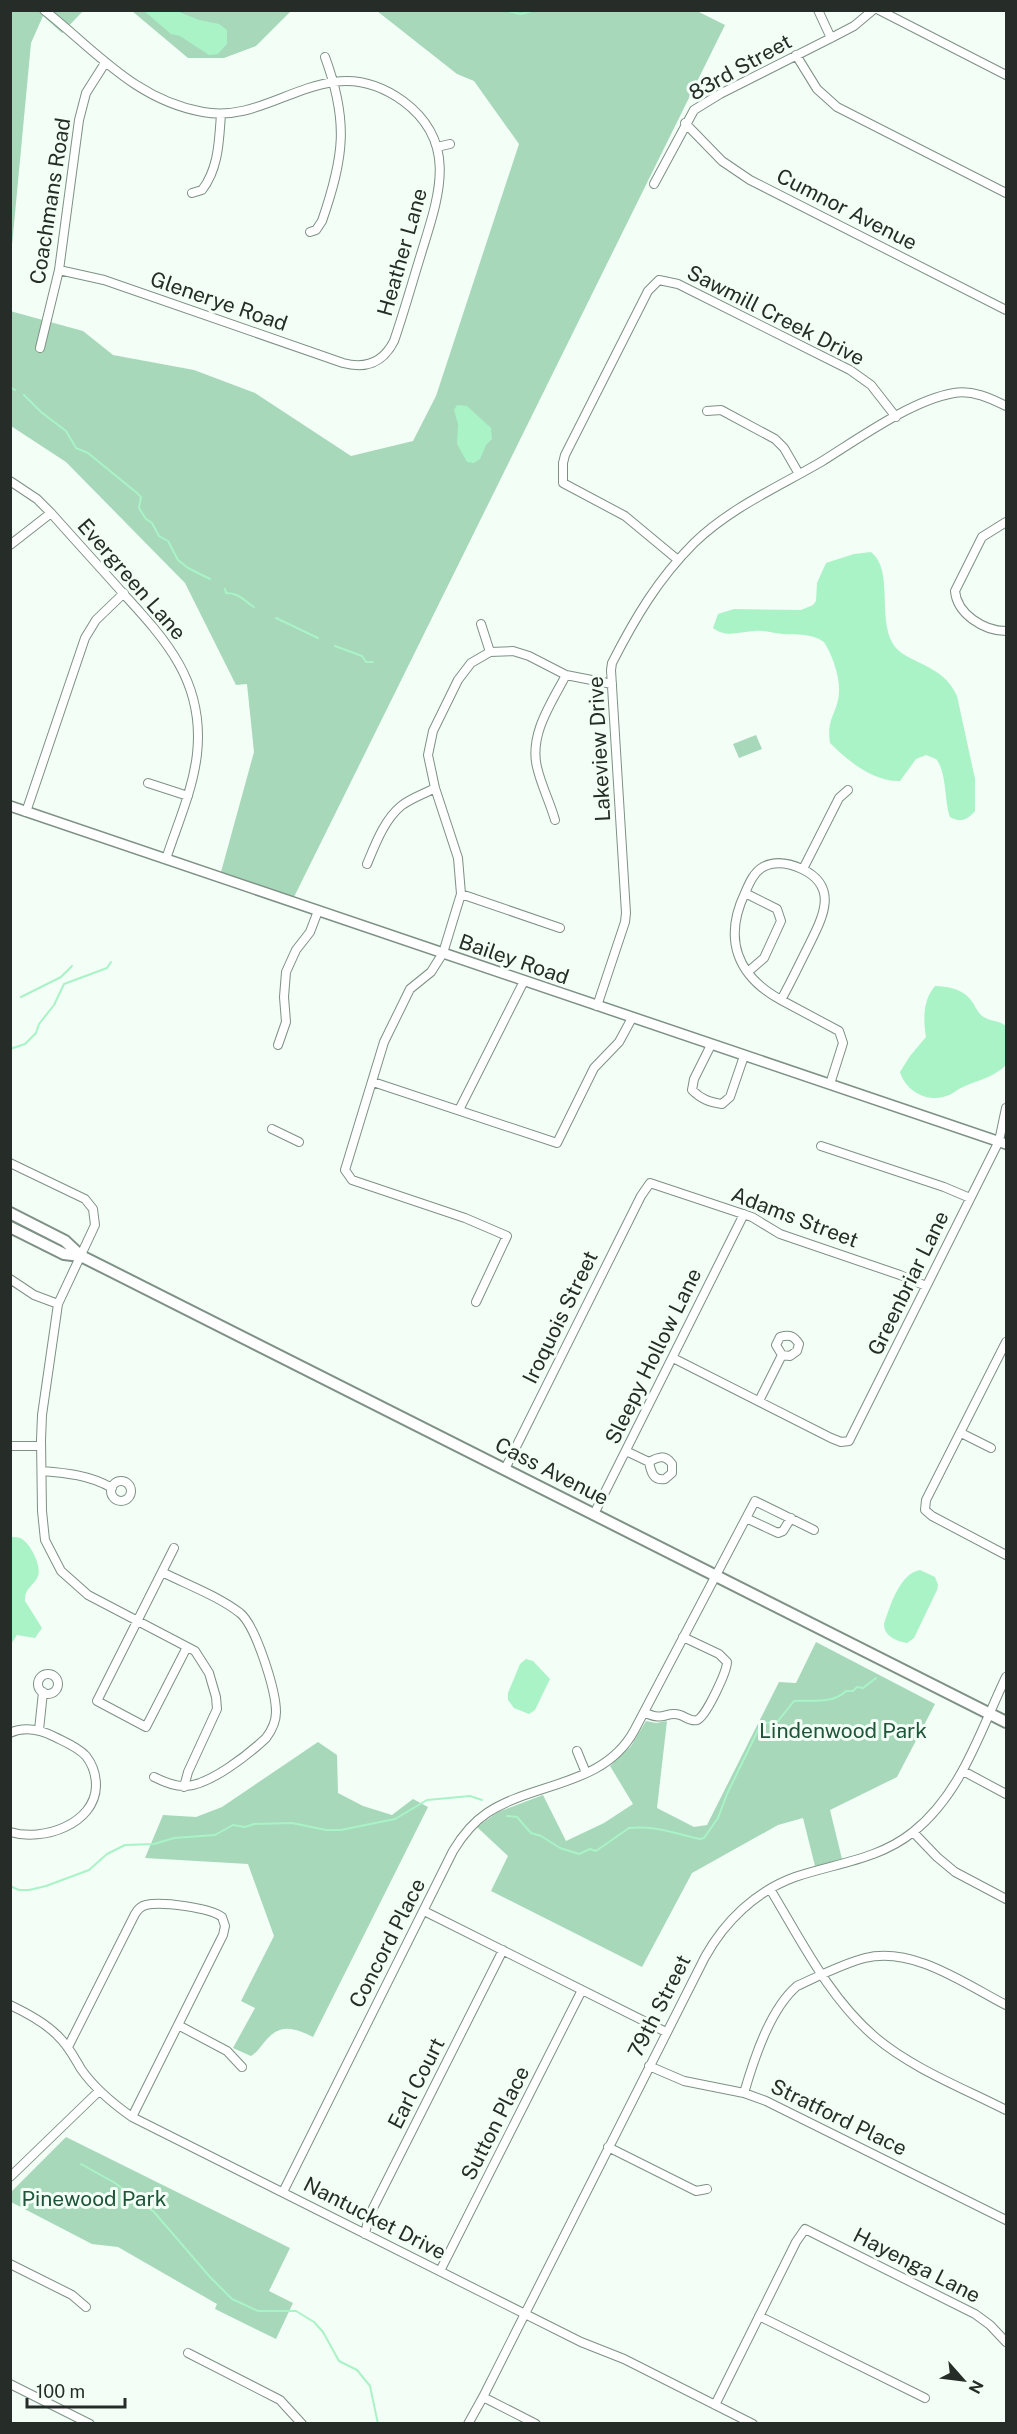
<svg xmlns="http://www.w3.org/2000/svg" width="1017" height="2434" font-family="'Public Sans',sans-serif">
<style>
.green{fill:#a7d8ba}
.water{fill:#a9f3c7}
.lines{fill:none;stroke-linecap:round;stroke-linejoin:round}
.stream{stroke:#a9f3c7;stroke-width:2}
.minor-casing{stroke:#7e9185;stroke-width:10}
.tertiary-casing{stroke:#7e9185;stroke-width:12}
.secondary-casing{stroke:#7e9185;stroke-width:14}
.minor{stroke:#fff;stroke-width:8}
.tertiary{stroke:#fff;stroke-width:9}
.secondary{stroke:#fff;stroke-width:10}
.labels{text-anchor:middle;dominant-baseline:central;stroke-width:6;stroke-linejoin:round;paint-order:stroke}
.street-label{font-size:21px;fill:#262d28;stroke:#f2fef6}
.park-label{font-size:21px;fill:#1e5438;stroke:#f2fef6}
</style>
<rect width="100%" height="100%" fill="#f2fef6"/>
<!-- green -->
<path class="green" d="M695 10 725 25 294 897 221 872 254 752 247 684 236 685 185 583 66 462 11 426 10 311 83 331 113 355 194 370 255 393 351 456 413 441 436 396 519 144 474 81 457 74 377 11Z
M11 11H83L62 33 43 16 31 43 11 256Z
M132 11H291L256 46 224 58H188Z
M756 735 762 749 739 758 733 744Z
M816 1642 935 1704 897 1777 830 1810 842 1859 815 1866 803 1818 778 1825 692 1873 642 1967 491 1891 508 1856 477 1827 498 1812 543 1795 566 1841 604 1823 633 1804 610 1766 631 1746 646 1721 656 1723 667 1721 657 1808 694 1827 707 1825 779 1682 796 1683Z
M318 1742 337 1755 338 1793 363 1806 392 1815 413 1799 428 1807 313 2037C297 2029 282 2023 268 2038 261 2045 259 2051 251 2056L233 2048 255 2008 241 2001 274 1936 248 1864 145 1858 163 1815 196 1817 222 1807Z
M66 2137 290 2248 269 2291 293 2303 276 2339 215 2309 217 2304 118 2247 92 2244 11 2202V2192Z"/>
<!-- water -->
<path class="water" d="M144 11H177L199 20 219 24 227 30V44L218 54 209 55 180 36 171 34Z
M457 405 467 406 491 428 492 439 486 445 480 459 474 463 467 462 457 444 458 424 454 410Z
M871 552C894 570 877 617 893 644 905 664 942 662 957 696L975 779V811C967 820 961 823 950 817 944 800 947 772 936 759L926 755 916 759 900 781C874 782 848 761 830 743 826 718 838 713 839 692 840 677 832 654 824 642 811 633 797 635 783 634 773 633 764 630 754 631 738 632 726 638 713 628L718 614 734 609 801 610 813 605 816 601 817 583 826 563 854 554Z
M935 986C947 986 962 989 970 999 974 1003 976 1010 981 1015 989 1022 999 1020 1006 1026V1065C993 1078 977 1080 961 1088 956 1090 953 1094 949 1095 929 1104 906 1092 900 1072L910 1056 926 1037C923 1019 923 1000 935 986Z
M11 1537C12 1537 19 1537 20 1538 30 1542 42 1566 38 1576 34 1586 24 1588 25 1601L42 1628 35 1638 17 1635 11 1644Z
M920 1570 935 1577 938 1585 937 1590 914 1638 907 1643C896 1641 884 1636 884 1624 890 1606 900 1573 920 1570Z
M526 1659 533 1661 550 1679 535 1710 529 1714 514 1708 508 1700V1693L520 1664Z"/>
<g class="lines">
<!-- stream -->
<path class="stream" d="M504 10 521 14 535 10
M10 387 15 390
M24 395 41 412 66 431 76 448 88 453 137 493 141 497 139 508 146 519 152 523 159 536 168 541 178 560 188 568 210 579
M225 589 226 593C240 593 244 601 254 607
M276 618 318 638
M335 646 362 656 366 662H373
M21 997 61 977 72 966
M10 1049 25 1044 36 1033 39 1024 54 1005 64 984 107 968 111 962
M507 1816 517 1817 531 1833 541 1836 560 1848 579 1854 590 1849 596 1851 629 1828C654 1825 676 1834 700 1839L704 1838 718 1818 727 1794 761 1724 778 1721 794 1701C812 1700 833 1704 846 1691H853L857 1687 863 1688 876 1678
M10 1886 19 1890H29L46 1886 89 1870 107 1854 125 1845 154 1844 174 1838 215 1835 233 1825 245 1827 254 1824 292 1823 326 1830H341L395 1819 427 1800 470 1796 482 1800
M81 2164 115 2183 154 2212 210 2277 232 2299 258 2311H296L314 2322 323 2332 339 2361 357 2370 370 2386 378 2424"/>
<!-- minor casing -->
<g class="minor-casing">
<path id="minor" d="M44 10C95 50 135 100 203 112 251 121 289 88 334 82 360 78 382 86 403 101 460 143 438 198 421 254 412 283 404 312 394 341 383 363 365 369 343 363L104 280 59 270
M818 10 831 38
M879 10 1006 75
M796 55 817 89 837 107 1006 193
M685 123 722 161 750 180 1006 310
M437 147 450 144
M654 184 694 110 720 94 831 38 854 26 873 10
M192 193 202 190C219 168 219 140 221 114
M310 232 316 230 322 221C344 157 349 122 325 57
M40 348 59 270 79 120 86 93 105 63
M707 411 721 410 775 439 784 448 799 474
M10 481 37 499 51 513C74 539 98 565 121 591 166 640 205 682 197 754 193 790 177 825 166 859
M1006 522 982 537 955 591C957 614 984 631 1006 631
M10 545 51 513
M678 560 625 516 563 483V463L565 455 648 291 659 280 678 284 850 370 871 385 896 417
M481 624 490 652
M148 783 188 796
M26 812 85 638 96 620 124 593
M555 820C550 802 541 785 537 767 529 734 552 702 566 675
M367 864C375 845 384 820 401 806 411 798 424 794 435 788
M803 869 839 798 848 790
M745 893 777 909 781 921 764 958 749 971
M461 894 560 928
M781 1000C737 976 723 939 745 893 749 884 753 873 763 867 776 860 789 863 802 869 842 888 820 922 806 951 798 967 790 984 781 1000L839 1031 843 1043 830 1084
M597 1006 625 922 626 913 611 670 612 663C635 618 658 579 694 543 730 508 778 487 821 462 858 439 912 400 954 393 973 390 990 398 1006 406
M278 1045 286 1022 284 997 286 972 296 950 310 932 318 911
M711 1045 694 1079 692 1090C701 1099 709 1102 722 1104L730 1097 744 1056
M373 1082 557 1143 594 1068 619 1042 632 1018
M459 1110 524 981
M272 1129 299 1142
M821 1146 944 1187 970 1198
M10 1163 85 1199 93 1209 95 1225 58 1304 42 1415 41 1440 42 1511 45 1540 61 1571 88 1595 195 1651 209 1673 216 1697 217 1709 188 1772 184 1787
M10 1279 34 1295 58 1304
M476 1302 507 1236 465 1218 352 1180 345 1170 384 1042 410 989 431 972 443 953 461 894 458 858 435 788 428 755 433 731 458 680 471 663 490 652 513 651 529 656 566 675 612 684
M1006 1342 926 1500 925 1510 932 1516 1006 1555
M673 1358 831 1438 841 1442 849 1441 999 1141 1006 1108
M759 1401 782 1355 790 1356 797 1351 799 1344C794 1336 790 1334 780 1337L776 1345 782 1355
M961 1433 991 1448
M10 1446H41
M626 1451 649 1462C651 1472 653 1481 665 1479L672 1473V1464C665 1454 658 1457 649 1462
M505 1469 641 1196 650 1183 752 1217 780 1234 900 1275 926 1286
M42 1471C66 1473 90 1475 112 1488
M111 1491a10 10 0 1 1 20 0a10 10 0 1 1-20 0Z
M594 1514 744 1214
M746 1518 778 1533 783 1531 791 1518
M174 1548 97 1701 146 1727 187 1647
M38 1684a10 10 0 1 1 20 0a10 10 0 1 1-20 0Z
M644 1712C665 1723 666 1710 680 1715 686 1717 691 1722 697 1720 706 1717 727 1671 727 1662L719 1654 683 1637
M39 1730 43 1692
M10 1733C25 1726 41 1730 55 1737 65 1742 78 1747 86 1756 93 1765 96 1774 96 1786 95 1824 43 1842 10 1832
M577 1751 586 1773
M963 1771 1006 1794
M154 1777C164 1782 175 1787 186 1786 210 1785 249 1754 266 1738 272 1730 276 1722 276 1712 276 1691 256 1626 240 1613 218 1596 188 1585 162 1572
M913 1832 937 1857 955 1872 1006 1899
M770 1889C801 1940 829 1998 875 2037 913 2069 963 2088 1006 2110
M424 1911 666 2032
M10 2005C27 2013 44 2022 57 2035 68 2045 74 2057 81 2069 95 2089 112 2103 132 2117L581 2342 624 2359 753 2424
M178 2025 227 2051 242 2067
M68 2047 135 1914C138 1909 141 1906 146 1905 161 1901 211 1908 222 1917L225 1926 223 1935 132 2117
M649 2066 684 2081 744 2093 766 2101 1006 2220
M744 2093C754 2059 770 2009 797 1986 819 1976 842 1964 865 1958 913 1946 965 1984 1006 2005
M608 2147 696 2191 707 2189
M10 2177 99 2091
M283 2192 453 1851C462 1836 472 1823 487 1813 533 1782 603 1787 634 1731L755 1501 814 1530
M365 2234 369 2216 503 1950
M10 2264 72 2295 86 2307
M440 2271 582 1990
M759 2316 925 2398
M188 2353 280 2400 302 2424
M10 2384 90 2424
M483 2397 536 2424
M715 2405 796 2242 805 2229 975 2314 990 2325 1006 2342
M468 2424 483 2397 705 1957C725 1921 756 1891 795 1877 836 1863 878 1860 913 1832 962 1793 980 1731 1006 1677"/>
</g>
<!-- tertiary casing -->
<g class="tertiary-casing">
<path id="tertiary" d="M10 806 1006 1144"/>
</g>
<!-- secondary casing -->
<g class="secondary-casing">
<path id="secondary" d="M10 1213 65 1241 81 1256 109 1270 1006 1722
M10 1227 64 1254 81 1256"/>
</g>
<!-- minor -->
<use href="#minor" class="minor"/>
<!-- tertiary -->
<use href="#tertiary" class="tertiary"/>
<!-- secondary -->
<use href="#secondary" class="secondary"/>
</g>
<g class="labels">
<!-- street labels -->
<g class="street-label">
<text transform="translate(740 67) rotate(-29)">83rd Street</text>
<text transform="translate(50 201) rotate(-81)">Coachmans Road</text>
<text transform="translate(847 209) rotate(27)">Cumnor Avenue</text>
<text transform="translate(402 252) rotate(-74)">Heather Lane</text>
<text transform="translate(219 301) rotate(19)">Glenerye Road</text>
<text transform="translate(776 315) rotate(27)">Sawmill Creek Drive</text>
<text transform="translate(132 579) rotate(49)">Evergreen Lane</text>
<text transform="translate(599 749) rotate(-93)">Lakeview Drive</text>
<text transform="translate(514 959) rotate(19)">Bailey Road</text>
<text transform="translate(795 1217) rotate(21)">Adams Street</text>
<text transform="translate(908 1283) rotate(-64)">Greenbriar Lane</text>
<text transform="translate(560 1317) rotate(-64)">Iroquois Street</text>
<text transform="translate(653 1356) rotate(-64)">Sleepy Hollow Lane</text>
<text transform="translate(552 1471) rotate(27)">Cass Avenue</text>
<text transform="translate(387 1943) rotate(-63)">Concord Place</text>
<text transform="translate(659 2006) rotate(-63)">79th Street</text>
<text transform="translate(416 2083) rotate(-63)">Earl Court</text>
<text transform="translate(839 2117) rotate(26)">Stratford Place</text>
<text transform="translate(495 2123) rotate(-63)">Sutton Place</text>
<text transform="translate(375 2218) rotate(27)">Nantucket Drive</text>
<text transform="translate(917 2265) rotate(27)">Hayenga Lane</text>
</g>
<!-- park labels -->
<g class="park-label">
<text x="843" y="1730">Lindenwood Park</text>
<text x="94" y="2198">Pinewood Park</text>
</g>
</g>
<!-- border -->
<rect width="1017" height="2434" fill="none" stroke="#262d28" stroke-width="24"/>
<!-- north arrow -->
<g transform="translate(963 2380) rotate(118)" stroke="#f2fef6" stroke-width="4.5" paint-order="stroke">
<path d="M0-4.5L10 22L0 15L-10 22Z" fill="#262d28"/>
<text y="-9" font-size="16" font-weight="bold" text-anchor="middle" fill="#262d28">N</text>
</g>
<!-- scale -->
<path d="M27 2398v9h98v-9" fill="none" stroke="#262d28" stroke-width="3"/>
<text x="36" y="2398" font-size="18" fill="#262d28" stroke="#f2fef6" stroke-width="4.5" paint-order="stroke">100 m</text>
</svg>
